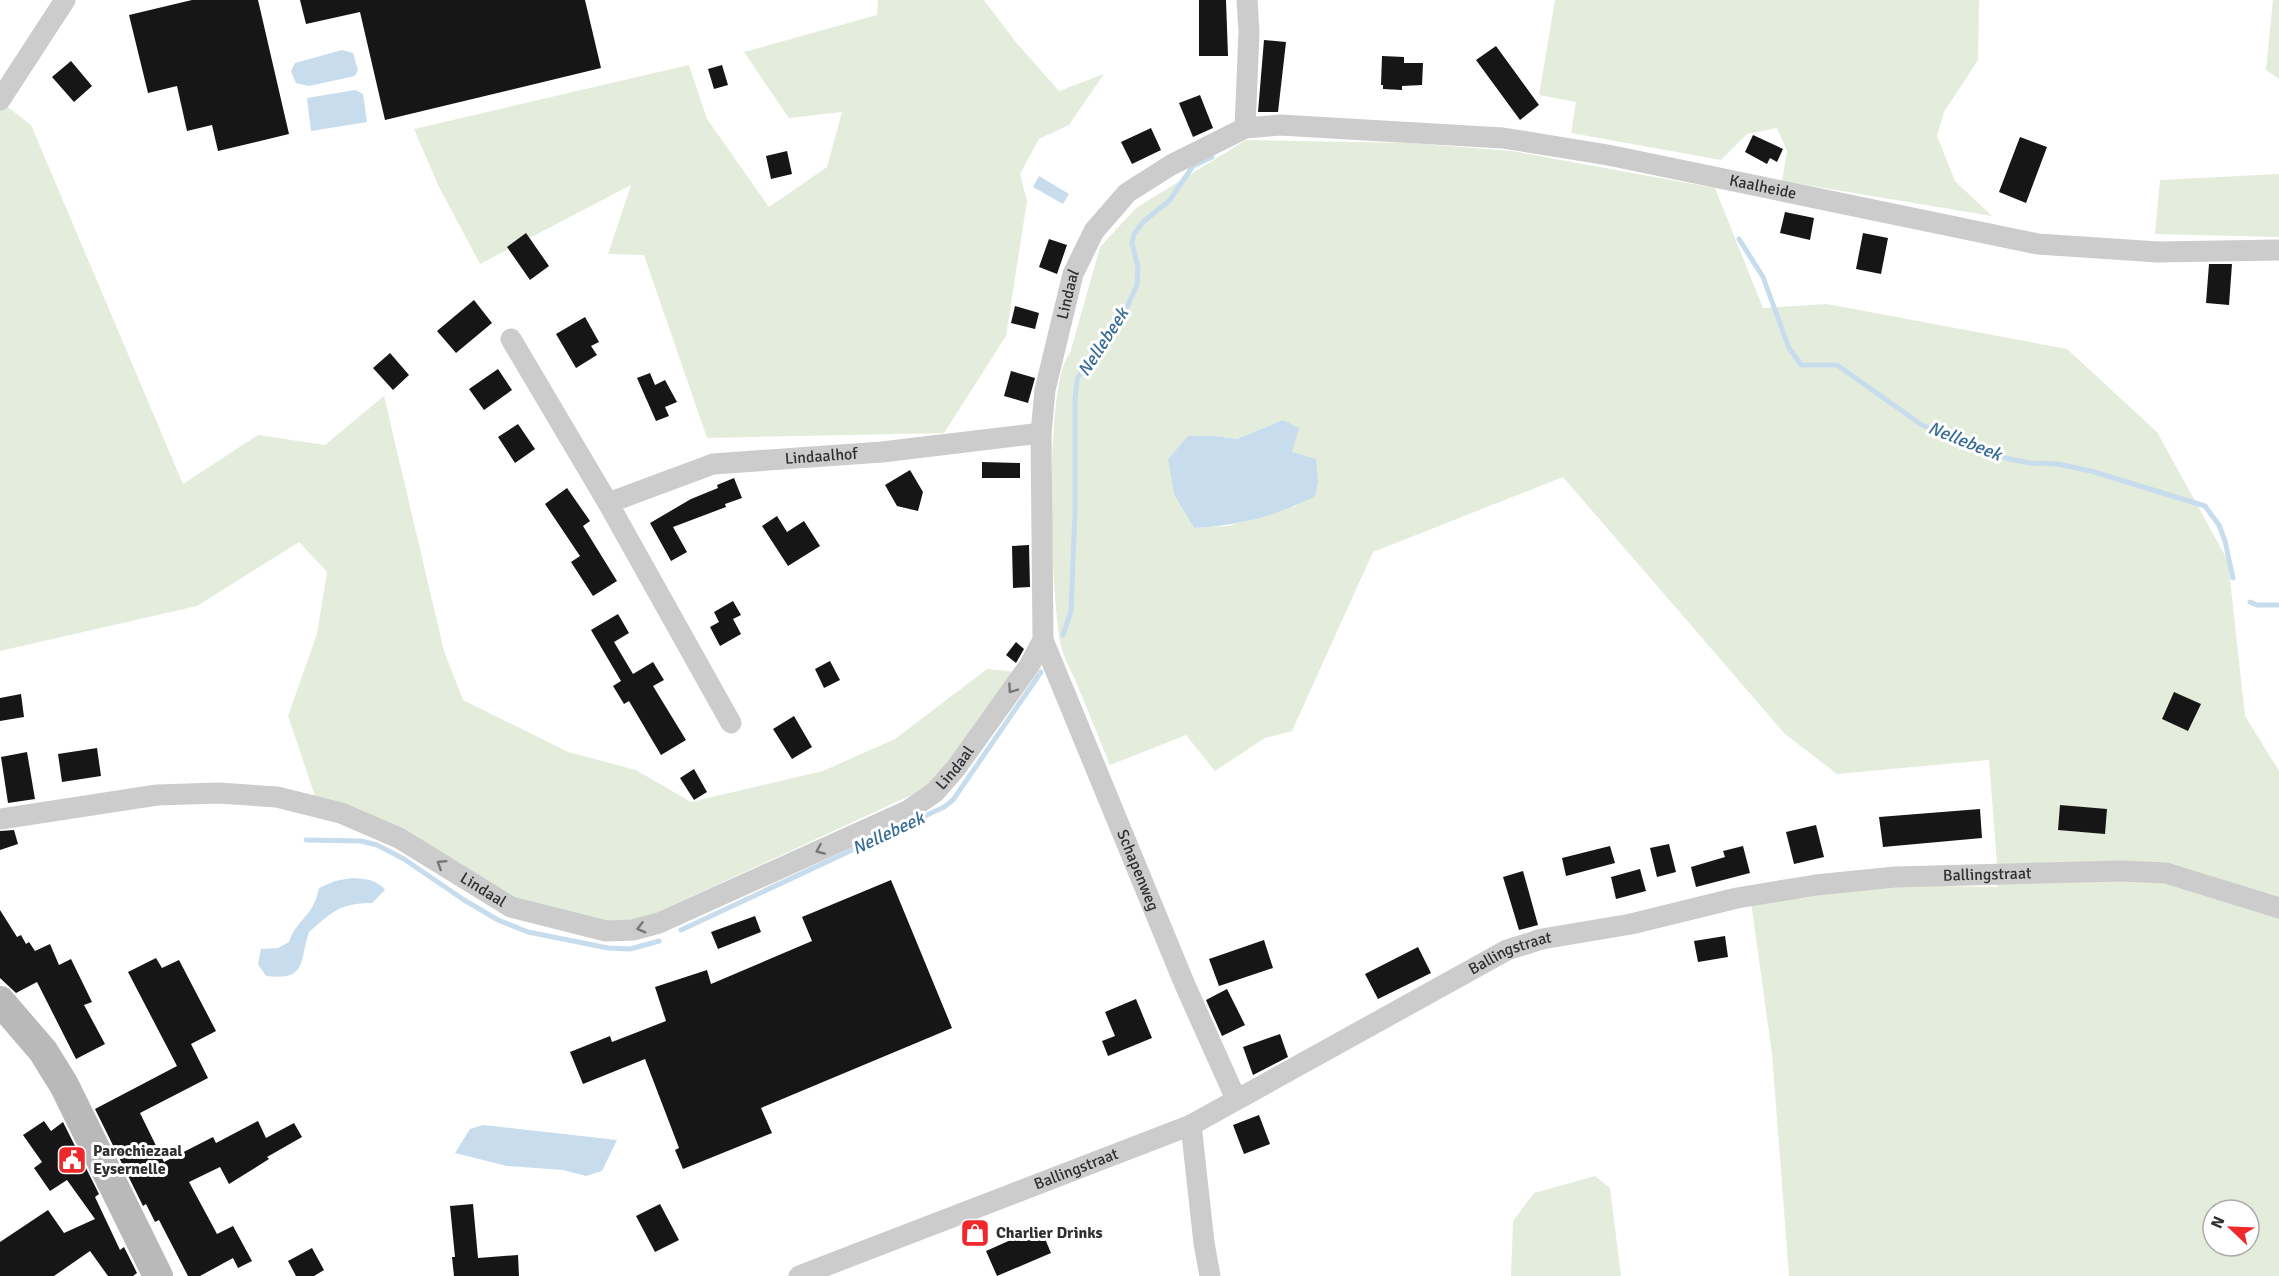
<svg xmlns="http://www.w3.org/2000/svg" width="2279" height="1276" font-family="Signika,sans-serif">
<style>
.green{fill:#e4eddc;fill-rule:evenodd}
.water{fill:#c7ddee}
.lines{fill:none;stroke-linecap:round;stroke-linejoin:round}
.stream{stroke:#c7ddee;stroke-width:5}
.building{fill:#161616}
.street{stroke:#ccc;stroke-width:21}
.secondary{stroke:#b9b9b9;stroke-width:30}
.oneway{stroke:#767676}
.labels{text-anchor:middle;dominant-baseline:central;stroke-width:6;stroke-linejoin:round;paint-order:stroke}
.street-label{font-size:16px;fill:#2f2f2f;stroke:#fff}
.poi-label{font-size:16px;font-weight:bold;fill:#2f2f2f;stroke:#fff;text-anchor:start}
.water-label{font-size:18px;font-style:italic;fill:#386c96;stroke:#fff}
</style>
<rect width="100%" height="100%" fill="#fff"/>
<!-- green -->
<path class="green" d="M878 0H984L1015 41 1059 91 1104 74 1069 125 1039 139 1020 174 1027 201 1006 336 944 433 707 438 644 255 608 254 631 185 480 264 439 187 414 129 689 65 707 119 769 207 827 167 842 112 789 118 744 52 877 15Z
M1555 0H1979L1978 60 1944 112 1937 136 1955 181 1992 216 1782 181 1787 151 1777 128 1747 134 1721 160 1571 133 1576 102 1539 95Z
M2273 0H2279V79L2266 70Z
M0 101 31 125 183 484 258 435 325 445 384 396 444 651 463 700 568 752 636 770 691 802 823 771 895 739 987 669 1018 672 946 779 619 930 512 898 317 802 288 716 317 634 327 572 299 542 197 606 0 651Z
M1246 140 1410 143 1512 151 1715 188 1763 308 1827 304 2067 349 2157 432 2228 561 2245 716 2279 771V1276H1789L1772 1054 1751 902 1885 885 1997 887V864L1989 760 1837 774 1785 734 1563 477 1373 552 1292 731 1265 738 1215 771 1186 735 1110 765C1099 738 1088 711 1077 684 1072 672 1064 659 1061 646 1051 602 1043 384 1070 353L1100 247 1136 208ZM1283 420 1292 452 1297 506 1228 526 1194 528 1184 510 1215 436 1237 439ZM2213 1210H2249V1246H2213Z
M2279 174V237L2155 234 2160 180Z
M1595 1176 1610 1188 1621 1276H1511L1513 1221 1534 1193Z"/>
<!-- water -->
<path class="water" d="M342 50 353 53 358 70 355 76 309 86 296 83 291 71 295 63Z
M355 90 363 94 367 122 311 131 307 98Z
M1039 176 1069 194 1063 204 1033 187Z
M1283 420 1299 428 1292 452 1316 459 1318 482 1315 496C1278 516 1235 526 1194 528L1174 494 1168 459 1188 436H1215L1237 439Z
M352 878C364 879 377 879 385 890L372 903C340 903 332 912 309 932 299 961 308 981 266 976L258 964 261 949 278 948 289 942C297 918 313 918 319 888L335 881Z
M483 1125 617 1140 602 1171 586 1176 563 1170 507 1166 455 1153 470 1129Z"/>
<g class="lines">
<!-- stream -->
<path class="stream" d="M1739 239 1763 277 1789 348 1801 365H1837L1922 425 2009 459 2030 463 2058 464 2091 471 2205 506 2219 525 2225 541 2233 578
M2250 602 2257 605H2279
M1063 635 1071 611 1075 514V399L1077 380 1089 357 1127 307 1137 285 1138 267 1132 243 1134 234 1143 222 1169 201 1193 166 1212 157
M306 840 361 841 377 845 404 859 464 900 498 920 528 932 608 948 630 949 659 941
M681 930 944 807 953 800 1041 672"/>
</g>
<!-- building -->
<path class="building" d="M192 0H258L289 134 218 151 212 125 187 131 177 86 148 93 129 15Z
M300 0H585L601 68 385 120 360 12 306 24Z
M1199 0H1226L1228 56H1199Z
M1264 40 1286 42 1278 112H1258Z
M1496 46 1539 105 1520 120 1476 60Z
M1382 56 1404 57V63H1423L1422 85 1402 86V90L1383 89V85H1381Z
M71 61 92 86 74 102 52 77Z
M722 65 728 85 714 89 708 69Z
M1200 95 1213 128 1193 137 1179 103Z
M1151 128 1161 150 1132 164 1121 142Z
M1753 135 1783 149 1777 162 1770 158 1767 164 1745 152Z
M2020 137 2047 147 2026 203 1999 192Z
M787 151 792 174 771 179 766 156Z
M1785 212 1814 218 1810 240 1780 233Z
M526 233 549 266 530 280 507 247Z
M1863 233 1888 238 1881 274 1856 269Z
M1049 239 1067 245 1057 274 1039 267Z
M2209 264H2232L2229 305 2206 303Z
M474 300 492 323 456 353 437 331Z
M1015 306 1039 313 1035 329 1011 323Z
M585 317 599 342 591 346 597 355 576 368 556 334Z
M390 353 409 375 393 390 373 368Z
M498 369 512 390 484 410 469 389Z
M1011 371 1035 378 1028 403 1004 396Z
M650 373 655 385 665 380 677 402 665 407 669 416 656 421 637 378Z
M518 424 535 449 515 463 498 437Z
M982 462 1020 463V478H982Z
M910 470 923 492 918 511 897 506 885 485Z
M734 478 742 498 725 504 726 507 673 527 687 552 671 561 650 523 691 499 718 488 717 485Z
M567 488 590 521 583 526 617 581 593 596 571 562 580 556 545 504Z
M777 516 787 532 804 521 820 546 788 566 762 526Z
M1029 545 1030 587 1013 588 1012 546Z
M733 601 741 615 733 619 741 634 720 646 710 627 719 622 714 612Z
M618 614 629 633 614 642 633 674 653 662 664 680 653 686 686 740 661 755 629 701 624 704 613 686 621 681 591 630Z
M1016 642 1024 649 1016 663 1006 655Z
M830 661 840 680 824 688 815 669Z
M2174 692 2201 704 2188 731 2162 719Z
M21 694 24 717 0 721V698Z
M794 716 812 747 792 759 773 729Z
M97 748 101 776 62 782 58 754Z
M27 752 35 799 8 803 1 757Z
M694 769 707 792 694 800 680 778Z
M2060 805 2107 809 2105 834 2058 830Z
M1980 809 1982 838 1883 847 1879 817Z
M1816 825 1824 857 1794 864 1786 832Z
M14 830 18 844 0 850V831Z
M1669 844 1676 872 1657 877 1650 848Z
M1610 846 1615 863 1566 876 1562 858Z
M1743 846 1750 873 1696 887 1691 867 1725 857 1723 851Z
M1640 869 1646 891 1616 899 1611 877Z
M1523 871 1538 925 1519 930 1503 877Z
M891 880 952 1028 761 1108 772 1133 683 1169 675 1150 679 1148 645 1059 583 1084 570 1052 610 1036 612 1042 666 1021 655 987 707 970 711 984 812 941 802 917Z
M0 910 17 937 21 935 26 944 29 942 35 951 50 944 59 965 71 959 92 1002 84 1005 105 1044 76 1059 37 982 16 993 0 978Z
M755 916 761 932 718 949 711 932Z
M1725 936 1728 957 1698 962 1694 941Z
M1264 940 1273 968 1219 986 1209 959Z
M1418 947 1431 973 1378 999 1365 974Z
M156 958 162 968 179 960 216 1031 191 1044 208 1078 140 1113 164 1162 213 1137 216 1143 258 1121 266 1138 294 1123 302 1137 267 1157 269 1159 229 1184 220 1167 189 1182 217 1234 233 1226 252 1261 238 1268 233 1258 200 1276H188L159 1220 155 1222 146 1204 143 1206 95 1109 177 1066 128 972Z
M1227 989 1245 1025 1222 1036 1206 1000Z
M1136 999 1152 1038 1108 1056 1102 1041 1115 1036 1105 1012Z
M1280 1034 1288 1057 1253 1075 1243 1047Z
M1259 1115 1270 1144 1244 1154 1233 1125Z
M44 1121 51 1131 63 1122 99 1194 95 1197 120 1250 124 1247 137 1273 133 1276H108L90 1251 54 1276H0V1242L48 1210 64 1233 95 1219 67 1180 50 1191 34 1168 42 1162 23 1135Z
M473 1204 478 1258 518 1255 519 1276H454L452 1257H455L450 1206Z
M660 1204 679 1240 655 1252 636 1216Z
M1040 1227 1051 1253 997 1276 986 1251Z
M312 1248 324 1270 314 1276H296L288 1261Z"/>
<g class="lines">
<!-- street -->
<g class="street">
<path d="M0 100 65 0"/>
<path d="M1245 128 1249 31 1247 0"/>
<path id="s1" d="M511 339 608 503 713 464 882 452 1041 433"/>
<path d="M608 503 731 723"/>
<path id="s2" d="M1043 640 1185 985 1236 1099"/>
<path id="s3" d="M0 819 157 795 219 793 277 797 341 813 399 838 511 907 606 931 633 930 659 923 909 810 935 792 956 768 1029 666 1043 640 1041 433 1045 390 1073 274 1094 231 1127 193 1171 165 1245 128 1280 125 1503 138 1608 155 2038 244 2158 252 2279 250"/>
<path d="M1191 1125 1204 1243 1210 1276"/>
<path id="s4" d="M799 1276 1191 1125 1507 950 1542 939 1631 924 1737 898 1816 885 1895 877 2121 871 2166 873 2279 908"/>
</g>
<!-- secondary -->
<path class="secondary" d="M0 1001 43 1051 64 1085 158 1276"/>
</g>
<!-- one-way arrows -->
<defs><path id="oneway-chevron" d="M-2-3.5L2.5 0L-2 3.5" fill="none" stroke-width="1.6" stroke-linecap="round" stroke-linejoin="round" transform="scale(1.5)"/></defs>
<g class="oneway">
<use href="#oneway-chevron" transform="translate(1012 689) rotate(125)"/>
<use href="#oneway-chevron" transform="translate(820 850) rotate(156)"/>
<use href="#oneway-chevron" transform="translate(441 864) rotate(-148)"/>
<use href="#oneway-chevron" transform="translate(641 928) rotate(165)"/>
</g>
<!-- icons -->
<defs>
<g id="civic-square" transform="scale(1.5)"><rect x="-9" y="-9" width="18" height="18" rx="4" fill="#ef282c" stroke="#fff"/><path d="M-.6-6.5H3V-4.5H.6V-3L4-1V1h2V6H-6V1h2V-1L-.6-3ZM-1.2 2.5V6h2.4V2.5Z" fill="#fff"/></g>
<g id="shop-square" transform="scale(1.5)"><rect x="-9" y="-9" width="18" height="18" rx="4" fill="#ef282c" stroke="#fff"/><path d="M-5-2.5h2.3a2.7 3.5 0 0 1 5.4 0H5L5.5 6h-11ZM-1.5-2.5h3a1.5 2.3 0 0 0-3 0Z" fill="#fff"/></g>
</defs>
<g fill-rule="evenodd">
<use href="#civic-square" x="72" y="1160"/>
<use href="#shop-square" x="975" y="1233"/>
</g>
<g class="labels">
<!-- street labels -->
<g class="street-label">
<text stroke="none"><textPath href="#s3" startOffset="2310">Kaalheide</textPath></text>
<text stroke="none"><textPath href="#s3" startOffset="1533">Lindaal</textPath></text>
<text stroke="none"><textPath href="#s1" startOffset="411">Lindaalhof</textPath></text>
<text stroke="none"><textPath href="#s3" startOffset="1029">Lindaal</textPath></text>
<text stroke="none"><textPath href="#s2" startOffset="249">Schapenweg</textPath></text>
<text stroke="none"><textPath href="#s4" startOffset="1269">Ballingstraat</textPath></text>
<text stroke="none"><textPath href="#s3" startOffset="507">Lindaal</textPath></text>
<text stroke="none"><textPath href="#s4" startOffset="783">Ballingstraat</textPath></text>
<text stroke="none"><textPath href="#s4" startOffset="297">Ballingstraat</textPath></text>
</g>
<!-- poi labels -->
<g class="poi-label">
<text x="93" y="1151">Parochiezaal<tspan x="93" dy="18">Eysernelle</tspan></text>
<text x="996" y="1233">Charlier Drinks</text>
</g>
<!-- water labels -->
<g class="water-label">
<text transform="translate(1103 342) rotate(-57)">Nellebeek</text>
<text transform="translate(1965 441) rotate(22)">Nellebeek</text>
<text transform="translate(888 833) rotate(-25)">Nellebeek</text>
</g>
</g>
<!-- north arrow -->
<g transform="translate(2231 1228) rotate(293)"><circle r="28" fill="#ffffff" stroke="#acacac" stroke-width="1.5"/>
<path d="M0-4.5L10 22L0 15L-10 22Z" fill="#ef282c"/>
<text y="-9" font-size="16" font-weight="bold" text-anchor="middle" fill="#2f2f2f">N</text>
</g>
</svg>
